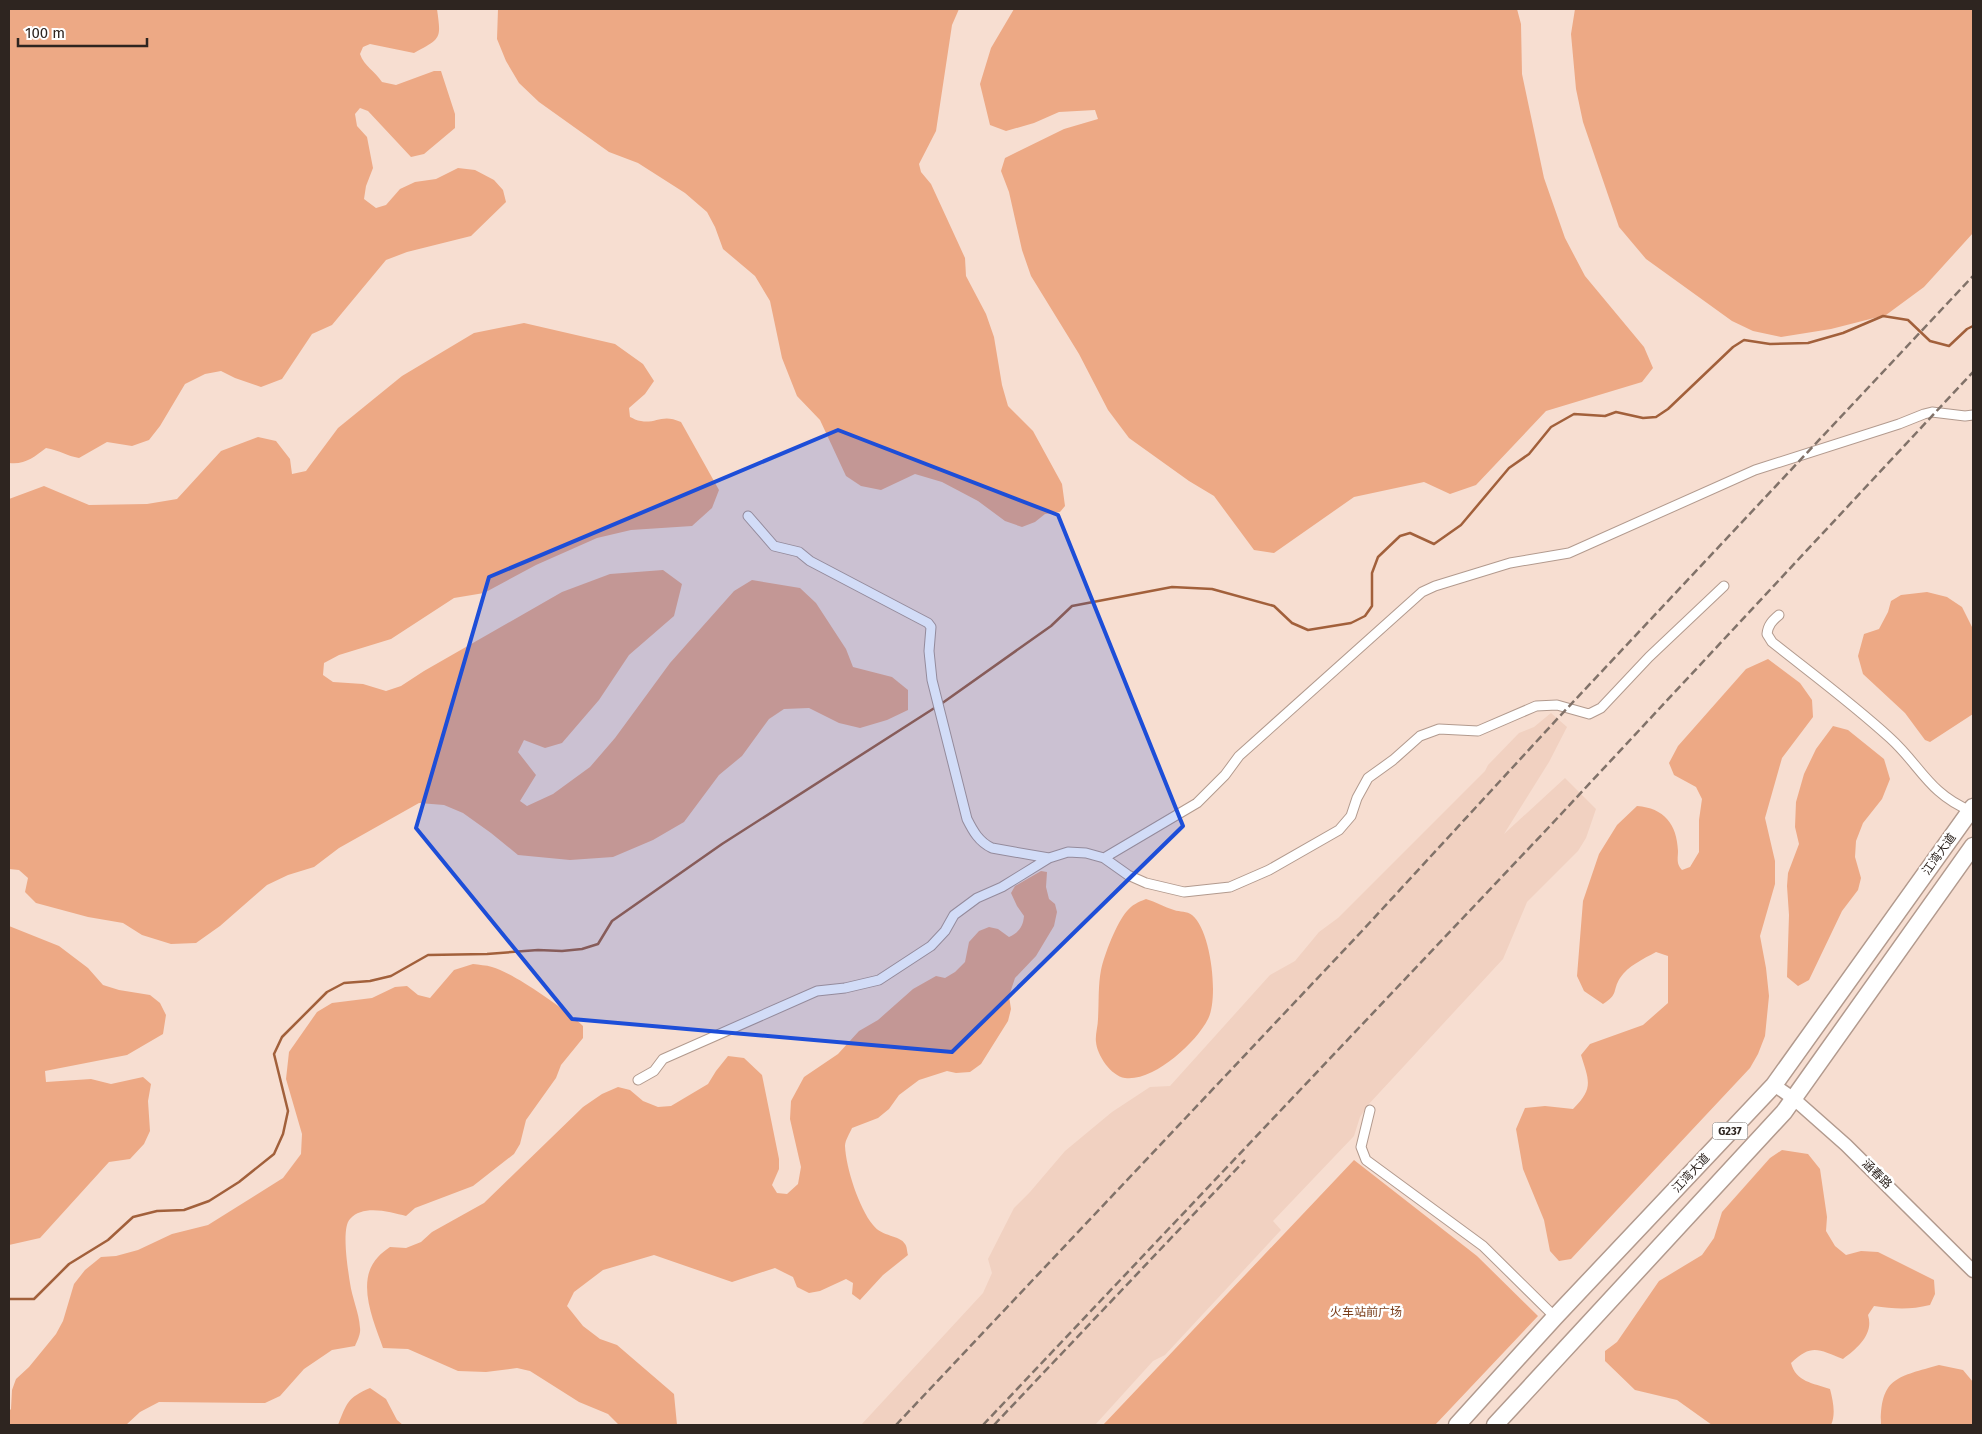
<svg xmlns="http://www.w3.org/2000/svg" width="1982" height="1434" font-family="'Fira Sans','Noto Sans SC',sans-serif">
<style>
.built{fill:#f1d1c1}
.green{fill:#eda985}
.lines{fill:none;stroke-linecap:round;stroke-linejoin:round}
.stream{stroke:#a2603b;stroke-width:2.5}
.street-casing{stroke:#b29a8e;stroke-width:11}
.secondary-casing{stroke:#b29a8e;stroke-width:15}
.highway-casing{stroke:#b29a8e;stroke-width:19}
.street{stroke:#fff;stroke-width:9}
.secondary{stroke:#fff;stroke-width:12}
.highway{stroke:#fff;stroke-width:16}
.rail{stroke:#817269;stroke-width:2.5;stroke-dasharray:8 4;stroke-linecap:butt}
.marked{fill:#1d4ed8;fill-opacity:0.2;stroke:#1d4ed8;stroke-width:4;stroke-linejoin:round}
.labels{text-anchor:middle;dominant-baseline:central;stroke-width:5;stroke-linejoin:round;paint-order:stroke}
.shield{fill:#fff;stroke:#6d6663;stroke-width:1}
.shield-label{font-size:11px;font-weight:bold;fill:#2e2520}
.street-label{font-size:12px;fill:#2e2520;stroke:#fff}
.park-label{font-size:12px;fill:#793d19;stroke:#fff}
</style>
<rect width="100%" height="100%" fill="#f7ded1"/>
<!-- built -->
<path class="built" d="M1551 713 1567 727 1549 762 1504 834 1565 778 1596 809 1586 838 1578 851 1527 902 1503 959 1368 1105 1360 1117 1354 1136 1273 1221 1281 1230 1165 1355 1153 1361 1095 1425H861L983 1293 992 1273 988 1259 1014 1208 1030 1192 1065 1151 1112 1112 1150 1087 1170 1086 1270 975 1295 961 1319 932 1338 918 1485 771 1488 765 1519 733 1534 727Z"/>
<!-- green -->
<path class="green" d="M9 9H437C441 39 442 38 414 53L370 44 363 47 360 54C364 66 375 71 382 82L396 85 434 71H441L455 114V128L424 154 411 157 368 111 360 108 355 114 357 126 367 137 373 168 366 186 364 199 376 208 386 205 400 189 415 182 436 179 458 168 475 170 494 180 503 190 506 202 471 236 407 252 386 260 332 325 312 334 282 379 261 387 235 378 221 371 205 374 185 384 160 426 149 440 132 446 107 442 79 458C67 456 59 450 46 448 34 457 25 465 9 463Z
M498 9H959L952 25 936 131 919 164 921 172 931 184 954 234 965 258 966 276 986 314 994 337 1002 385 1008 406 1033 431 1062 484 1065 506 1060 512 1045 514 1035 522 1022 527 1005 521 978 501 942 482 915 474 881 490 861 486 846 476 820 420 797 396 782 358 770 301 755 276 723 249 715 227 707 212 685 193 638 163 609 152 539 102 519 83 506 61 497 39Z
M1014 9H1517L1521 24 1522 74 1544 178 1565 238 1585 276 1644 347 1653 368 1642 382 1546 411 1476 485 1450 494 1424 482 1354 497 1274 553 1254 550 1214 496 1189 481 1129 438 1108 410 1079 354 1031 276 1022 250 1009 192 1001 171 1005 158 1064 129 1098 119 1095 110 1059 112 1034 123 1006 131 990 125 980 84 991 48Z
M1575 9H1973V233L1924 287 1886 315 1831 329 1781 337 1753 331 1732 321 1646 259 1619 227 1583 122 1576 89 1571 34Z
M524 323 615 344 643 364 654 381 645 394 629 408 630 417C633 418 637 421 641 421 656 424 662 413 681 422L719 490 712 508 692 526 631 530 597 538 536 565 484 593 454 598 391 639 339 655 324 663 323 675 333 682 363 684 386 691 401 686 424 671 562 592 610 574 663 570 682 584 674 616 629 655 599 700 562 743 545 748 524 740 518 752 536 775 520 801 527 806 553 794 590 767 615 738 670 663 734 591 752 580 800 588 816 603 846 649 853 667 892 677 908 690V710L887 720 860 728 839 723 809 708 784 709 769 719 742 756 719 775 684 822 653 840 613 857 570 860 518 855 491 833 463 813 444 805 419 803 339 848 314 867 288 875 267 885 220 926 196 943 171 944 142 935 123 923 88 917 36 903 25 892 28 878 19 870 9 869V499L44 486 89 505 147 504 177 499 221 451 258 437 276 441 290 459 292 474 306 471 338 428 402 376 474 333Z
M1927 592 1947 597 1962 607 1973 629V714L1930 742 1925 740 1905 713 1863 674 1858 656 1864 634 1879 629 1888 612 1891 601 1901 595Z
M1768 659 1800 683 1812 700 1813 717 1782 758 1765 818 1775 861V884L1760 936 1766 968 1769 996 1765 1036 1758 1054 1750 1068 1571 1259 1559 1261 1550 1251 1544 1220 1523 1169 1516 1129 1525 1108 1545 1106 1573 1109C1594 1088 1589 1081 1581 1055L1590 1044 1643 1025 1668 1003V956L1656 952C1643 959 1628 966 1620 978 1612 991 1619 994 1603 1004L1584 991 1577 976 1583 901 1599 854 1617 825 1637 806C1664 808 1677 824 1678 851 1678 859 1676 863 1682 870L1690 867 1699 852V820L1702 799 1696 787 1674 775 1669 763 1678 746 1746 669Z
M1833 726 1848 730 1884 759 1890 779 1882 799 1863 823 1856 841 1855 857 1861 878 1858 890 1842 911 1809 980 1798 986 1787 977 1789 915 1787 886 1788 873 1799 844 1795 827 1796 802 1804 774 1816 749Z
M1041 871 1047 872 1046 887 1049 899 1055 904 1057 912 1054 926 1036 956 1015 978 1009 996 1011 1009 1008 1021 981 1064 970 1072 956 1073 947 1071 919 1080 899 1095 889 1109 878 1118 852 1128C850 1133 845 1140 845 1146 846 1168 859 1208 873 1225 882 1237 900 1235 905 1244 907 1246 907 1252 908 1255L883 1275 860 1300 852 1294 853 1283 846 1279 820 1291 809 1293 797 1287 793 1277 775 1268 732 1282 654 1255 603 1270 574 1292 567 1306 583 1326 600 1339 617 1345 674 1394 677 1425H619L608 1414 579 1402 530 1371 517 1368 486 1372 458 1371 408 1349 383 1348C374 1322 355 1281 378 1257 381 1253 386 1250 390 1247L406 1248 421 1242 432 1232 484 1203 583 1107 602 1094 618 1087 630 1090 643 1101 658 1107 671 1106 708 1084 716 1071 728 1056 744 1058 762 1075 779 1159V1169L772 1185 777 1193 787 1194 798 1184 801 1167 790 1119 791 1101 804 1077 838 1054 859 1031 878 1020 913 989 936 976 945 978 955 972 965 962 969 942 979 931 989 927 998 929 1009 937C1019 932 1023 927 1024 916L1017 906 1011 893 1015 886Z
M1146 899C1156 902 1164 907 1174 910 1180 912 1187 911 1192 915 1211 930 1219 998 1208 1019 1196 1043 1153 1082 1125 1078 1111 1076 1097 1055 1096 1042 1095 1035 1098 1026 1098 1019 1099 1003 1098 985 1101 970 1105 953 1116 924 1127 911 1132 905 1138 902 1146 899Z
M9 926 59 946 88 968 103 985 119 990 150 995 160 1003 166 1015 163 1034 127 1055 45 1071 46 1082 91 1079 111 1084 143 1077 151 1084 148 1101 150 1131 144 1144 130 1159 109 1162 40 1238 9 1245Z
M473 964C479 965 486 965 492 967 514 973 566 1010 583 1026V1038L561 1065 556 1078 526 1120 520 1144 514 1154 473 1186 415 1208 406 1216C390 1212 363 1204 350 1219 341 1228 348 1270 350 1283 352 1298 359 1312 360 1328 361 1334 357 1341 355 1346L332 1350 304 1369 280 1396 265 1403 159 1402 140 1412 126 1425H9V1411L11 1409 12 1390 16 1379 29 1367 56 1334 63 1321 74 1284 85 1270 101 1257 116 1256 138 1250 172 1234 208 1225 283 1178 301 1154 302 1134 286 1079 289 1052 317 1012 332 1003 372 998 395 987 407 986 418 995 430 998 454 970Z
M1782 1150 1808 1154 1820 1169 1827 1217 1826 1231 1835 1246 1846 1255 1861 1251 1878 1252 1934 1280 1935 1294 1930 1305C1910 1310 1894 1309 1874 1306L1868 1315C1874 1334 1858 1348 1843 1359 1819 1350 1812 1343 1791 1363 1796 1382 1813 1383 1830 1389 1833 1401 1836 1414 1831 1425H1712L1677 1400 1635 1390 1605 1361V1351L1617 1342 1659 1281 1702 1255 1714 1238 1722 1212 1770 1158Z
M1354 1160 1477 1256 1538 1316 1435 1425H1103Z
M1939 1365 1963 1370 1973 1382V1425H1881C1880 1377 1898 1377 1939 1365Z
M370 1388 386 1399 397 1420 403 1425H338C347 1403 347 1398 370 1388Z"/>
<g class="lines">
<!-- stream -->
<path class="stream" d="M941 704 1051 626 1072 606 1172 587 1212 589 1274 606 1292 623 1308 630 1351 623 1365 616 1372 606V573L1378 557 1400 536 1410 533 1434 544 1461 525 1509 468 1529 454 1551 427 1574 414 1605 416 1616 412 1643 418 1656 417 1668 409 1733 347 1744 340 1770 344 1808 343 1843 333 1883 316 1908 320 1930 341 1949 346 1967 329 1973 326
M9 1299H34L69 1264 108 1240 133 1217 157 1211 184 1210 209 1201 239 1182 274 1154 283 1134 288 1111 274 1054 282 1037 327 992 344 983 370 981 391 976 428 955 487 954 538 950 562 951 582 949 598 944 612 921 722 844 936 707"/>
<!-- street casing -->
<g class="street-casing">
<path id="street" d="M748 516 774 546 799 552 810 561 928 623 931 627 929 651 932 680 967 819C973 831 979 842 992 848L1049 858 1068 852 1086 853 1104 858 1128 875 1146 883 1184 892 1230 887 1269 870 1339 830 1351 816 1357 798 1368 778 1393 760 1420 736 1439 729 1478 731 1536 706 1557 705 1589 714 1601 708 1649 657 1724 586
M1779 615C1772 621 1768 625 1767 634L1772 642C1811 673 1853 704 1890 738 1920 765 1929 794 1971 811
M1104 858 1197 803 1225 775 1239 756 1422 592 1435 586 1510 563 1569 553 1755 470 1899 424 1924 414 1932 412 1965 416 1973 415
M638 1080 654 1071 663 1059 817 991 845 988 879 980 931 946 945 931 954 915 977 898 1002 887 1049 858
M1370 1110 1361 1147 1366 1160 1483 1246 1555 1317"/>
</g>
<!-- secondary casing -->
<g class="secondary-casing">
<path id="secondary" d="M1774 1085 1794 1099 1846 1145 1973 1271"/>
</g>
<!-- highway casing -->
<g class="highway-casing">
<path id="highway" d="M1457 1425 1555 1317 1774 1085 1973 807
M1495 1425 1784 1112 1973 846"/>
</g>
<!-- street -->
<use href="#street" class="street"/>
<!-- secondary -->
<use href="#secondary" class="secondary"/>
<!-- highway -->
<use href="#highway" class="highway"/>
<!-- rail -->
<path class="rail" d="M896 1425 1362 931 1559 717 1973 276
M983 1425 1549 827 1973 372
M994 1425 1245 1160"/>
</g>
<!-- marked area -->
<path class="marked" d="M838 430 1058 515 1183 826 952 1052 572 1019 416 828 489 577Z"/>
<g class="labels">
<!-- shield labels -->
<rect class="shield" x="1712.5" y="1122.5" width="35" height="17" rx="4"/>
<g class="shield-label">
<text x="1730" y="1131">G237</text>
</g>
<!-- street labels -->
<g class="street-label">
<text transform="translate(1939 854) rotate(-54)">江湾大道</text>
<text transform="translate(1691 1173) rotate(-47)">江湾大道</text>
<text transform="translate(1877 1174) rotate(44)">涵春路</text>
</g>
<!-- park labels -->
<g class="park-label">
<text x="1366" y="1312">火车站前广场</text>
</g>
</g>
<!-- border -->
<rect width="1982" height="1434" fill="none" stroke="#2e2520" stroke-width="20"/>
<!-- scale -->
<path d="M18 38v8h129v-8" fill="none" stroke="#2e2520" stroke-width="2.5"/>
<text x="25" y="38" font-size="15" fill="#2e2520" stroke="#ffffff" stroke-width="4" paint-order="stroke">100 m</text>
</svg>
